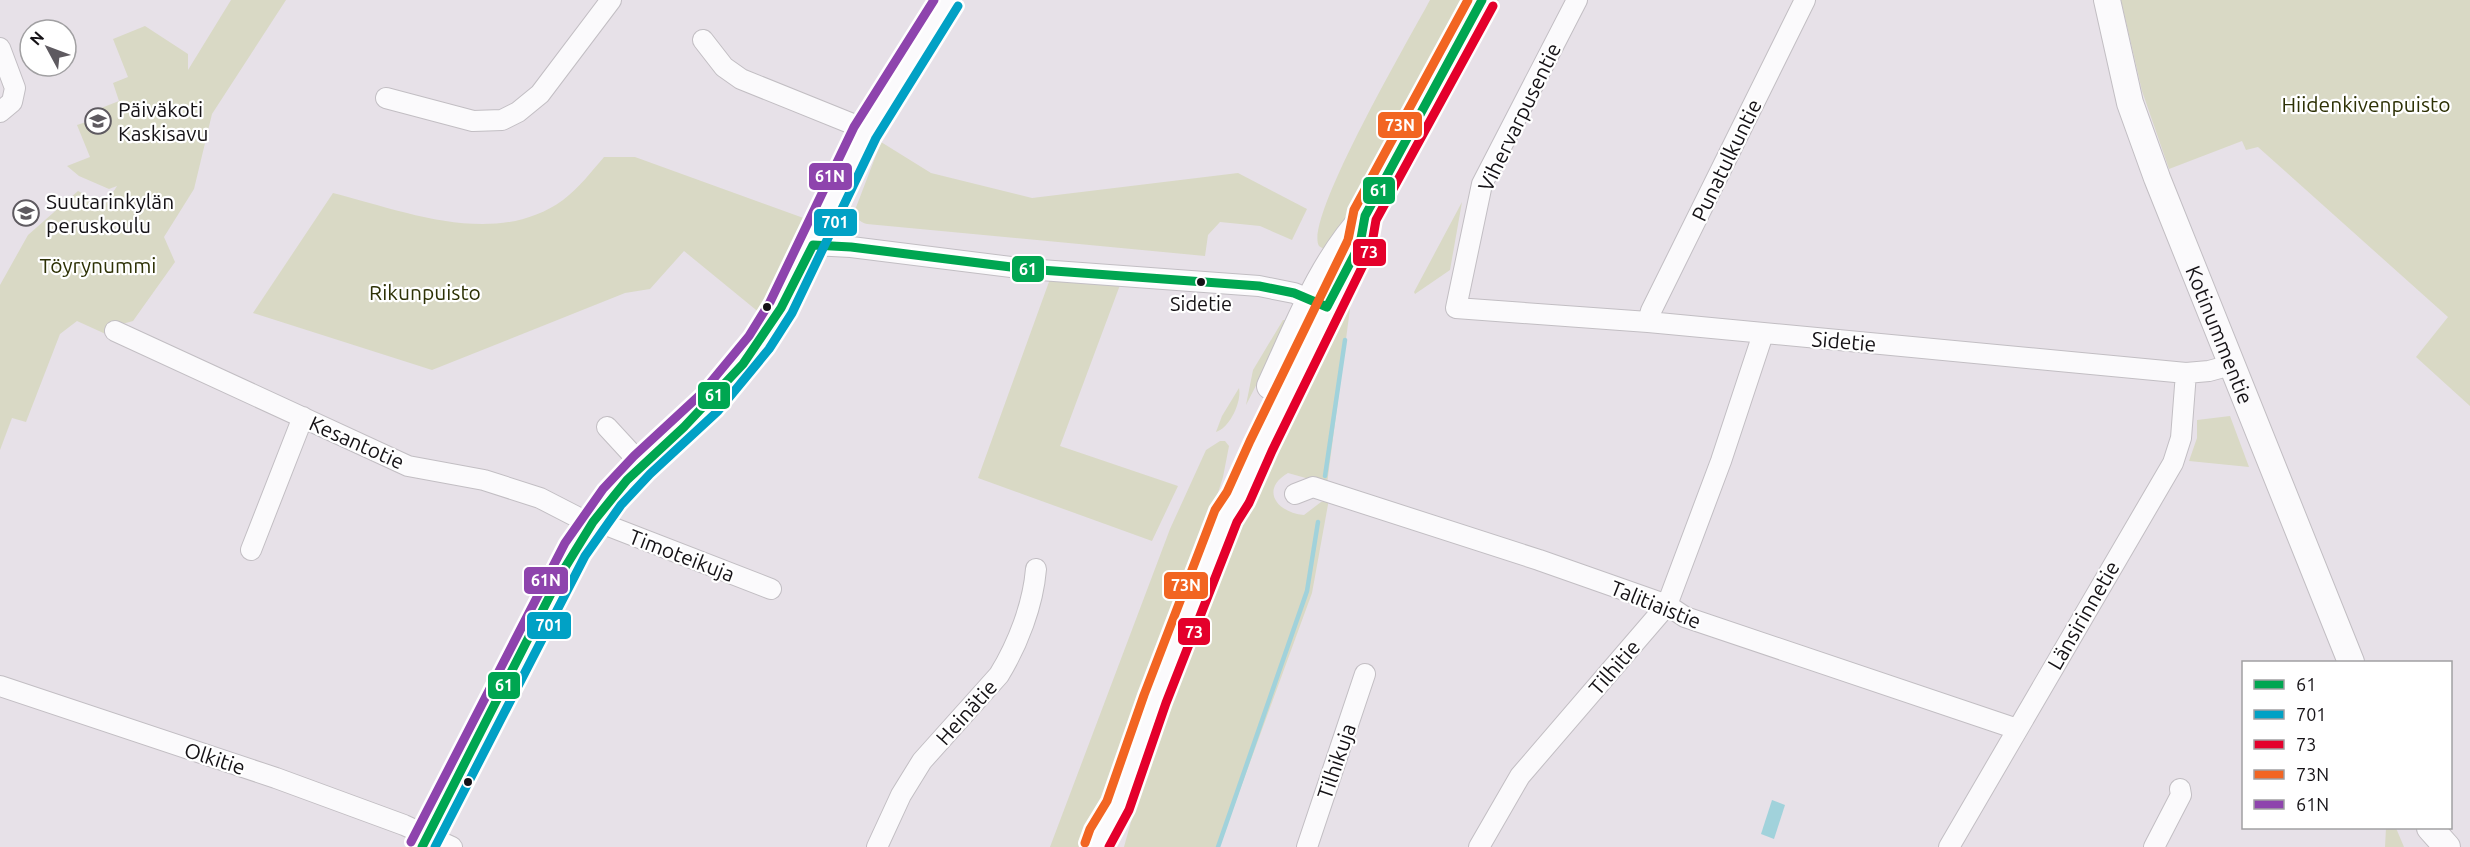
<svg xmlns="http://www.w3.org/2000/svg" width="2470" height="847" font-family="Ubuntu,sans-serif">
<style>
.green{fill:#d9d9c5}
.water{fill:#a1d2db}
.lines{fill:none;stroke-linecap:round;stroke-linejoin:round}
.stream{stroke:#a1d2db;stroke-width:4.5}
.minor-casing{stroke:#c2bec3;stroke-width:22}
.major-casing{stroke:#c2bec3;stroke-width:28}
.minor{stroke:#fbfafc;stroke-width:20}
.major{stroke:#fbfafc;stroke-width:26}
.bus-1-casing{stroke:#fff;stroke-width:14}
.bus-2-casing{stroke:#fff;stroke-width:14}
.bus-3-casing{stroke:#fff;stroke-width:14}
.bus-4-casing{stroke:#fff;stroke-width:14}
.bus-5-casing{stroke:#fff;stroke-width:14}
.bus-1{stroke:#00a651;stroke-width:9}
.bus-2{stroke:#01a1c5;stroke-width:9}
.bus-3{stroke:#e4002b;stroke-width:9}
.bus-4{stroke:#f26522;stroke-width:9}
.bus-5{stroke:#8e44ad;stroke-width:9}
.bus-dot{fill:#151216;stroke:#fff;stroke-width:2}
.labels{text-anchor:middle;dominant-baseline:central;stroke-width:4.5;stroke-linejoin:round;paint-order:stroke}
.bus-label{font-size:20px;fill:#151216;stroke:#fff}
.park-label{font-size:21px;fill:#2d3105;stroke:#fff}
.poi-label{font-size:21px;fill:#151216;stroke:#fff;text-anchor:start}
.street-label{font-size:21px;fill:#151216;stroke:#fff}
.line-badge{stroke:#fff;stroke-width:2}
.badge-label{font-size:16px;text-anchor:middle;font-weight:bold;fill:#fff}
</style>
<rect width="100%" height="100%" fill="#e7e1e8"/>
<!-- green -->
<path class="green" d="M231 0H286L212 114 194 189 164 237 175 262 133 321 115 326 110 336 77 321 60 334 26 422 12 418 0 450V285L28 235 78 191 105 205 117 186 109 189 79 176 67 166 90 157 77 125 89 121 86 114 119 101 113 83 128 77 113 39 145 26 188 54V70Z
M1430 0H1471C1424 85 1375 167 1330 253L1319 246C1303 220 1412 34 1430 0Z
M1492 0H1499L1398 188 1392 185Z
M2121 0H2470V406L2416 357 2448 317 2258 147 2246 150 2242 141 2169 169 2142 91Z
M881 142 931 173 1032 198 1238 173 1307 209 1292 240 1260 226 1220 222 1208 235 1205 256 867 224C859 222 856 218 855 210Z
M604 157H635L809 220 786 273 761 314 684 251 650 289 625 293 432 370 253 313 333 193C405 211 495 249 563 200 579 188 591 172 604 157Z
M1462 202 1450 270 1415 294 1414 292Z
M1050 279 1120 285 1060 446 1178 486 1152 541 978 478Z
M1340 298 1351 301 1327 484 1288 473C1259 490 1278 513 1304 515L1321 502 1329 499 1312 593 1219 847H1124C1161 711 1211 579 1268 450 1290 398 1316 348 1340 298Z
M1283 320H1285L1281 337 1246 405 1253 370Z
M1239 388C1242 401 1230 428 1216 432L1222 416Z
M2230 416 2249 467 2189 461 2197 438V420Z
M1220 441H1225L1229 446 1223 477 1205 534 1090 847H1050L1170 529 1206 450Z
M2386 828H2396L2404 847H2385Z"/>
<!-- water -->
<path class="water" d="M1772 800 1785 805 1774 839 1761 834Z"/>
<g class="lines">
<!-- stream -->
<path class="stream" d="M1325 476 1345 340
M1218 847 1307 591 1318 522"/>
<!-- minor casing -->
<g class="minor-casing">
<path id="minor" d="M1577 0 1482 184 1456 308 1648 322 2186 373 2209 371 2231 365
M703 40 724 67 741 79 855 125 865 132
M0 48 15 88 12 102 0 112
M386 98 473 121 502 120 518 112 540 94 611 0
M813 245 851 247 1027 269 1259 286 1294 293 1322 304
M1648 322 1651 311 1805 0
M115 331 408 466 484 480 540 498 577 517 606 525 771 589
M607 427 642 465
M1295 494 1313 487 1539 560 1667 605 1685 617 2017 729
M251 550 303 417
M0 686 276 778 404 825 452 847
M422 847 575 550 612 497 642 465 710 402 759 343 781 308 865 132 948 0
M877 847 901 795 922 761 999 675C1018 644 1033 605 1036 569
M1307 847 1365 674
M1479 847 1520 776 1667 605 1721 461 1763 334
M1949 847 2173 463 2181 438 2186 373
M2154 847 2181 795 2180 789"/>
</g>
<!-- major casing -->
<g class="major-casing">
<g id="major">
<path id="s1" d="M2107 0 2130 103 2157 178 2351 662"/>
<path d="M1270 386C1297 328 1321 263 1365 216L1482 0"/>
<path d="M2430 828 2447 847"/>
<path d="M1096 847 1101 834 1118 806 1155 699 1226 516 1238 498 1261 446 1360 244 1365 216"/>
</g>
</g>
<!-- minor -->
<use href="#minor" class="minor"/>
<!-- major -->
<use href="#major" class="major"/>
<!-- bus-1 casing -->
<g class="bus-1-casing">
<path id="bus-1" d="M813 245 851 247 1027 269 1259 286 1294 293 1327 307 1360 244 1365 216 1482 0
M422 847 561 574 593 522 627 480 684 427 743 364 781 308 813 245"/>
</g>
<!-- bus-2 casing -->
<g class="bus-2-casing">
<path id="bus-2" d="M435 847 585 556 621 505 650 474 718 411 769 349 792 313 876 138 958 6"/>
</g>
<!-- bus-3 casing -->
<g class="bus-3-casing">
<path id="bus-3" d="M1109 847 1129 810 1166 703 1237 522 1249 503 1272 451 1371 249 1376 220 1493 6"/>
</g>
<!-- bus-4 casing -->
<g class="bus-4-casing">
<path id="bus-4" d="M1085 843 1090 829 1107 801 1144 695 1215 510 1227 492 1250 441 1348 240 1354 210 1468 0"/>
</g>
<!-- bus-5 casing -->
<g class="bus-5-casing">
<path id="bus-5" d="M411 842 565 543 603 489 634 456 701 394 749 336 770 302 854 127 934 0"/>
</g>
<!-- bus-1 -->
<use href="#bus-1" class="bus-1"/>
<!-- bus-2 -->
<use href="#bus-2" class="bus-2"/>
<!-- bus-3 -->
<use href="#bus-3" class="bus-3"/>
<!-- bus-4 -->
<use href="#bus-4" class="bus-4"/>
<!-- bus-5 -->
<use href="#bus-5" class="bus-5"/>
</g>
<!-- icons -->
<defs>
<g id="school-ring" transform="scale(1.35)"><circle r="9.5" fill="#fff" stroke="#5e5a60" stroke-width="1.5"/><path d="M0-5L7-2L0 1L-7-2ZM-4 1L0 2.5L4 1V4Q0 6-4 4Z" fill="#5e5a60"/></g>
</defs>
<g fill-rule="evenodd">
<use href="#school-ring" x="98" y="121"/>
<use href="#school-ring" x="26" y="213"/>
</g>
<!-- markers -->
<g class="bus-dot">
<circle cx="1201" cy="282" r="5"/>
<circle cx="767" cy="307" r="5"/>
<circle cx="468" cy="782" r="5"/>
</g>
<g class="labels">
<!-- bus labels -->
<g class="bus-label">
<text x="1201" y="303">Sidetie</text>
</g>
<!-- park labels -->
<g class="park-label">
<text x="2366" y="104">Hiidenkivenpuisto</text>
<text x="98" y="265">Töyrynummi</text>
<text x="425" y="292">Rikunpuisto</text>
</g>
<!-- poi labels -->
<g class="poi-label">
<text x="118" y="109">Päiväkoti<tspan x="118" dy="24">Kaskisavu</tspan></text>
<text x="46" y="201">Suutarinkylän<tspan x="46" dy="24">peruskoulu</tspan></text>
</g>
<!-- street labels -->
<g class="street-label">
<text transform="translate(1519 117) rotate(-64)">Vihervarpusentie</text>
<text transform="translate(1726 160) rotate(-64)">Punatulkuntie</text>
<text stroke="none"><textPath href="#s1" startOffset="354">Kotinummentie</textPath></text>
<text transform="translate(1844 341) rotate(5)">Sidetie</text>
<text transform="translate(357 442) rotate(24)">Kesantotie</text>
<text transform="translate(682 555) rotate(21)">Timoteikuja</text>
<text transform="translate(1656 604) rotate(22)">Talitiaistie</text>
<text transform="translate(2083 615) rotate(-60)">Länsirinnetie</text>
<text transform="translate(1614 667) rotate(-49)">Tilhitie</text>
<text transform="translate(966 712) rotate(-48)">Heinätie</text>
<text transform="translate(215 758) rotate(18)">Olkitie</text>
<text transform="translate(1336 761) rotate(-71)">Tilhikuja</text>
</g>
</g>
<g class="line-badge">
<rect x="1377" y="111" width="46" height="28" rx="6" fill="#f26522"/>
<rect x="808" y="162" width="45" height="29" rx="6" fill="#8e44ad"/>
<rect x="1362" y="176" width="34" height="29" rx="6" fill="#00a651"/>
<rect x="813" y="208" width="45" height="29" rx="6" fill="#01a1c5"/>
<rect x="1352" y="238" width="35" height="29" rx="6" fill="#e4002b"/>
<rect x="1011" y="255" width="34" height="28" rx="6" fill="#00a651"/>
<rect x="697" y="381" width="34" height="29" rx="6" fill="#00a651"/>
<rect x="523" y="566" width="46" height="29" rx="6" fill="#8e44ad"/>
<rect x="1163" y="571" width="46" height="29" rx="6" fill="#f26522"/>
<rect x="526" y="611" width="46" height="29" rx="6" fill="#01a1c5"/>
<rect x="1177" y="617" width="34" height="29" rx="6" fill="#e4002b"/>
<rect x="487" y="671" width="34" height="29" rx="6" fill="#00a651"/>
</g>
<g class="badge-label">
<text x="1400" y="131">73N</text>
<text x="830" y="182">61N</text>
<text x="1379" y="196">61</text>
<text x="835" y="228">701</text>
<text x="1369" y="258">73</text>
<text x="1028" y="275">61</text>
<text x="714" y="401">61</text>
<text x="546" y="586">61N</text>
<text x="1186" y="591">73N</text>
<text x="549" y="631">701</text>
<text x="1194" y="638">73</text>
<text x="504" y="691">61</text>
</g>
<!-- legend -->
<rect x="2242" y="661" width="210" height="168" fill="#ffffff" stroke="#a1a0a2" stroke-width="1.5"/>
<rect x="2254" y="680" width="30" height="9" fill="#00a651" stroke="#a1a0a2" stroke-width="1.5"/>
<text x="2296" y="691" font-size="18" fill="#151216">61</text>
<rect x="2254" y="710" width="30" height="9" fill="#01a1c5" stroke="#a1a0a2" stroke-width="1.5"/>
<text x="2296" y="721" font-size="18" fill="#151216">701</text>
<rect x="2254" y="740" width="30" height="9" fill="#e4002b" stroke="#a1a0a2" stroke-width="1.5"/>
<text x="2296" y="751" font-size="18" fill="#151216">73</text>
<rect x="2254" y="770" width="30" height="9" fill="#f26522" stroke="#a1a0a2" stroke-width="1.5"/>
<text x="2296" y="781" font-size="18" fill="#151216">73N</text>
<rect x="2254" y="800" width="30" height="9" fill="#8e44ad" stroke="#a1a0a2" stroke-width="1.5"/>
<text x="2296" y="811" font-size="18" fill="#151216">61N</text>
<!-- north arrow -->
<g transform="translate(48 48) rotate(311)"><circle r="28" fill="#ffffff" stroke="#a1a0a2" stroke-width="1.5"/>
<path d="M0-4.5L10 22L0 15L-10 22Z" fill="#5e5a60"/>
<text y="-9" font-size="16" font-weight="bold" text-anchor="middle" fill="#151216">N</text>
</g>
</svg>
